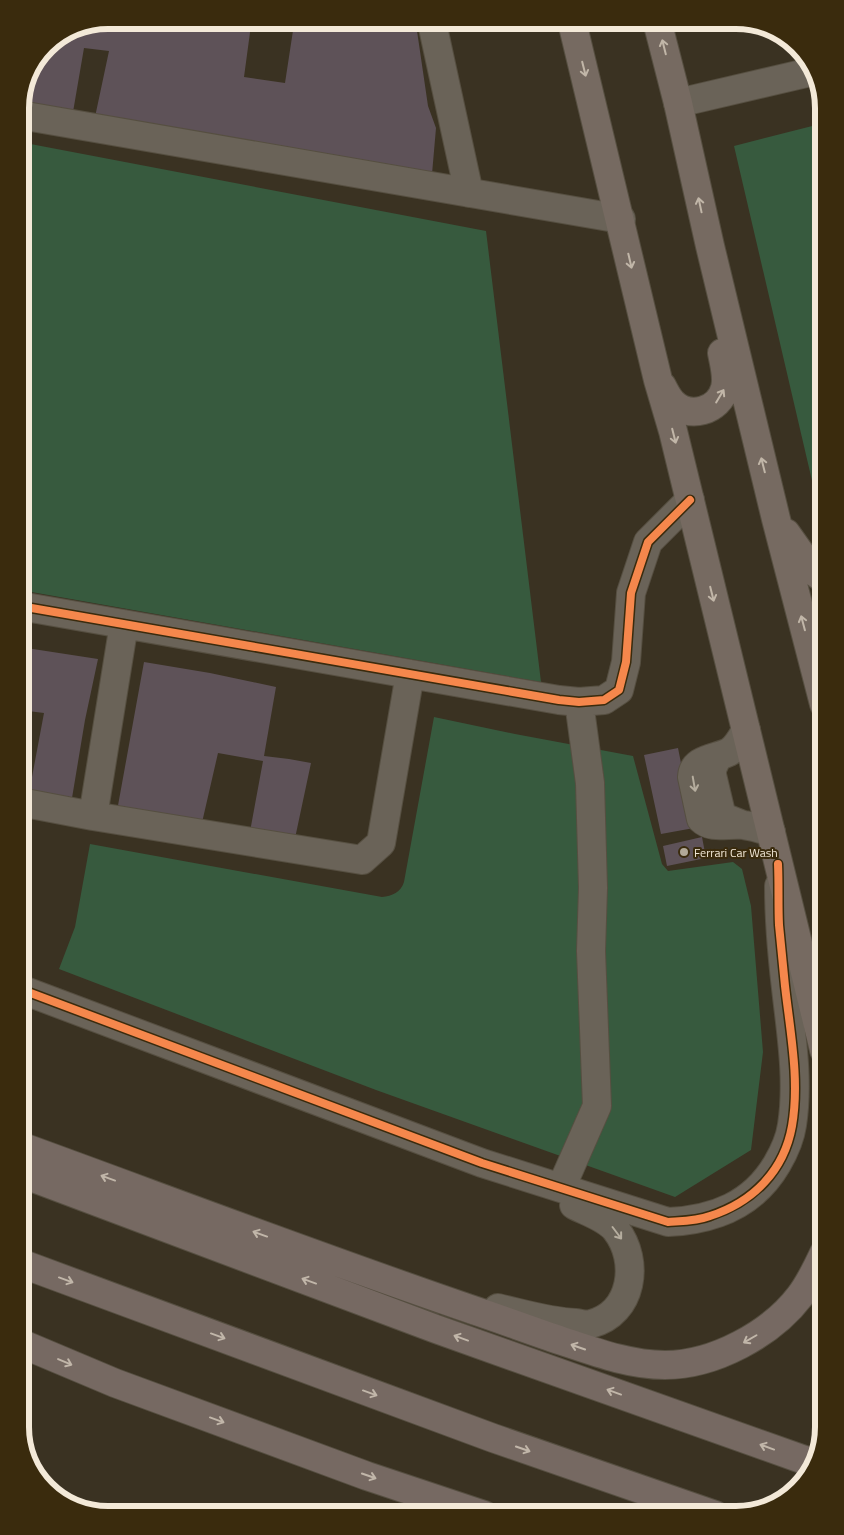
<svg xmlns="http://www.w3.org/2000/svg" width="844" height="1535" font-family="'Titillium Web',sans-serif">
<style>
.green{fill:#375a3e}
.building{fill:#5e5258}
.lines{fill:none;stroke-linecap:round;stroke-linejoin:round}
.minor-casing{stroke:#564f41;stroke-width:30}
.major-casing{stroke:#564f41;stroke-width:30}
.highway-casing{stroke:#564f41;stroke-width:30}
.minor{stroke:#6a6358;stroke-width:28}
.major{stroke:#766a61;stroke-width:28}
.highway{stroke:#766962;stroke-width:28}
.cycleway-casing{stroke:#3a2b0d;stroke-width:11}
.cycleway{stroke:#f5874c;stroke-width:8}
.oneway{stroke:#c1b6a8}
.oneway2{stroke:#b5ad9e}
.oneway3{stroke:#c1b6a9}
.poi-dot{fill:#b2a998;stroke:#3a2b0d;stroke-width:2}
.labels{text-anchor:middle;dominant-baseline:central;stroke-width:4;stroke-linejoin:round;paint-order:stroke}
.poi-label{font-size:12px;fill:#f3e9d8;stroke:#3a2b0d;text-anchor:start}
.rim{fill:none;stroke:#f3e9d8;stroke-width:6}
</style>
<rect width="100%" height="100%" fill="#3a3222"/>
<!-- green -->
<path class="green" d="M824 123V532L734 146Z
M20 142 486 231 541 682 20 590Z
M434 717 515 734 633 756 662 864 668 871 733 862 742 869 751 906 763 1052 751 1150 675 1197 376 1090 59 969 75 927 90 844 382 897C392 896 401 892 404 882Z"/>
<!-- building -->
<path class="building" d="M410 23 416 24 428 106 436 128 432 174 95 117 109 51 84 48 73 112 20 102 46 45 74 27 251 25 244 77 285 83 294 24Z
M20 647 98 659 85 720 72 798 29 793 44 713 20 710Z
M144 662 210 673 276 687 264 756 289 759 311 763 294 843 249 837 263 761 218 753 201 827 117 811Z
M678 748 694 828 661 834 644 755Z
M702 837 706 858 667 866 663 846Z"/>
<g class="lines">
<!-- minor casing -->
<g class="minor-casing">
<path id="minor" d="M432 23 469 193
M678 103 815 71
M20 115 621 219
M20 606 559 700 579 702 604 700 619 690 626 662 631 593 648 542 690 500
M746 730C741 739 737 747 729 752 715 759 693 758 692 777L701 819C712 830 729 823 743 825 753 826 762 829 771 832
M718 756 712 769V775L721 813 723 817 743 825
M20 802 93 816 362 860 381 843 410 674
M93 816 124 624
M20 989 482 1163 668 1222C714 1220 753 1205 777 1164 784 1152 790 1139 792 1125 799 1080 791 1033 786 988 782 954 779 920 779 886
M561 1188 597 1106 591 951 593 888 590 783 579 702
M498 1308C524 1314 550 1322 576 1323 581 1324 587 1325 591 1324 633 1313 640 1261 616 1230 607 1218 587 1212 574 1205"/>
</g>
<!-- major casing -->
<g class="major-casing">
<path id="major" d="M657 21 678 103 710 246 776 519 824 704
M572 22 658 380 673 431 824 1050
M662 386C665 392 668 398 672 402 689 420 719 411 725 388 728 377 724 364 722 353
M786 533 813 571 824 579"/>
</g>
<!-- highway casing -->
<g class="highway-casing">
<path id="highway" d="M20 1146C171 1201 321 1258 473 1310 503 1320 532 1331 562 1341 595 1352 630 1365 665 1365 714 1365 771 1334 800 1296 810 1283 817 1268 824 1253
M20 1173 436 1329 813 1463
M20 1263 493 1438 715 1515
M20 1343 115 1383 367 1476 484 1515"/>
</g>
<!-- minor -->
<use href="#minor" class="minor"/>
<!-- major -->
<use href="#major" class="major"/>
<!-- highway -->
<use href="#highway" class="highway"/>
<!-- cycleway casing -->
<g class="cycleway-casing">
<path id="cycleway" d="M20 606 559 700 579 702 604 700 619 690 626 662 631 593 648 542 690 500
M20 989 482 1163 668 1222C682 1221 697 1221 710 1216 753 1202 784 1171 792 1126 800 1080 790 1031 785 986 783 966 781 945 779 925 778 905 779 885 778 864"/>
</g>
<!-- cycleway -->
<use href="#cycleway" class="cycleway"/>
</g>
<!-- one-way arrows -->
<defs><path id="oneway-shaft" d="M-6 0H5M1.5-3L5.5 0L1.5 3" fill="none" stroke-width="1.6" stroke-linecap="round" stroke-linejoin="round" transform="scale(1.25)"/></defs>
<g class="oneway">
<use href="#oneway-shaft" transform="translate(664 47) rotate(-104)"/>
<use href="#oneway-shaft" transform="translate(584 69) rotate(76)"/>
<use href="#oneway-shaft" transform="translate(700 205) rotate(-102)"/>
<use href="#oneway-shaft" transform="translate(630 261) rotate(77)"/>
<use href="#oneway-shaft" transform="translate(720 396) rotate(-59)"/>
<use href="#oneway-shaft" transform="translate(674 436) rotate(76)"/>
<use href="#oneway-shaft" transform="translate(763 465) rotate(-104)"/>
<use href="#oneway-shaft" transform="translate(712 594) rotate(76)"/>
<use href="#oneway-shaft" transform="translate(803 623) rotate(-105)"/>
</g>
<g class="oneway2">
<use href="#oneway-shaft" transform="translate(694 784) rotate(80)"/>
<use href="#oneway-shaft" transform="translate(617 1233) rotate(53)"/>
</g>
<g class="oneway3">
<use href="#oneway-shaft" transform="translate(108 1178) rotate(-160)"/>
<use href="#oneway-shaft" transform="translate(260 1234) rotate(-160)"/>
<use href="#oneway-shaft" transform="translate(66 1280) rotate(20)"/>
<use href="#oneway-shaft" transform="translate(309 1281) rotate(-160)"/>
<use href="#oneway-shaft" transform="translate(218 1336) rotate(20)"/>
<use href="#oneway-shaft" transform="translate(461 1338) rotate(-160)"/>
<use href="#oneway-shaft" transform="translate(750 1339) rotate(150)"/>
<use href="#oneway-shaft" transform="translate(578 1347) rotate(-161)"/>
<use href="#oneway-shaft" transform="translate(65 1362) rotate(23)"/>
<use href="#oneway-shaft" transform="translate(614 1392) rotate(-160)"/>
<use href="#oneway-shaft" transform="translate(370 1393) rotate(20)"/>
<use href="#oneway-shaft" transform="translate(217 1420) rotate(20)"/>
<use href="#oneway-shaft" transform="translate(767 1447) rotate(-160)"/>
<use href="#oneway-shaft" transform="translate(523 1449) rotate(19)"/>
<use href="#oneway-shaft" transform="translate(369 1476) rotate(19)"/>
</g>
<!-- markers -->
<circle class="poi-dot" cx="684" cy="852" r="5"/>
<g class="labels">
<!-- poi labels -->
<g class="poi-label">
<text x="694" y="852">Ferrari Car Wash</text>
</g>
</g>
<!-- crop -->
<path d="M0 0H844V1535H0ZM108 29H736A79 79 0 0 1 815 108V1427A79 79 0 0 1 736 1506H108A79 79 0 0 1 29 1427V108A79 79 0 0 1 108 29Z" fill="#3a2b0d" fill-rule="evenodd"/>
<path class="rim" d="M108 29H736A79 79 0 0 1 815 108V1427A79 79 0 0 1 736 1506H108A79 79 0 0 1 29 1427V108A79 79 0 0 1 108 29Z"/>
</svg>
